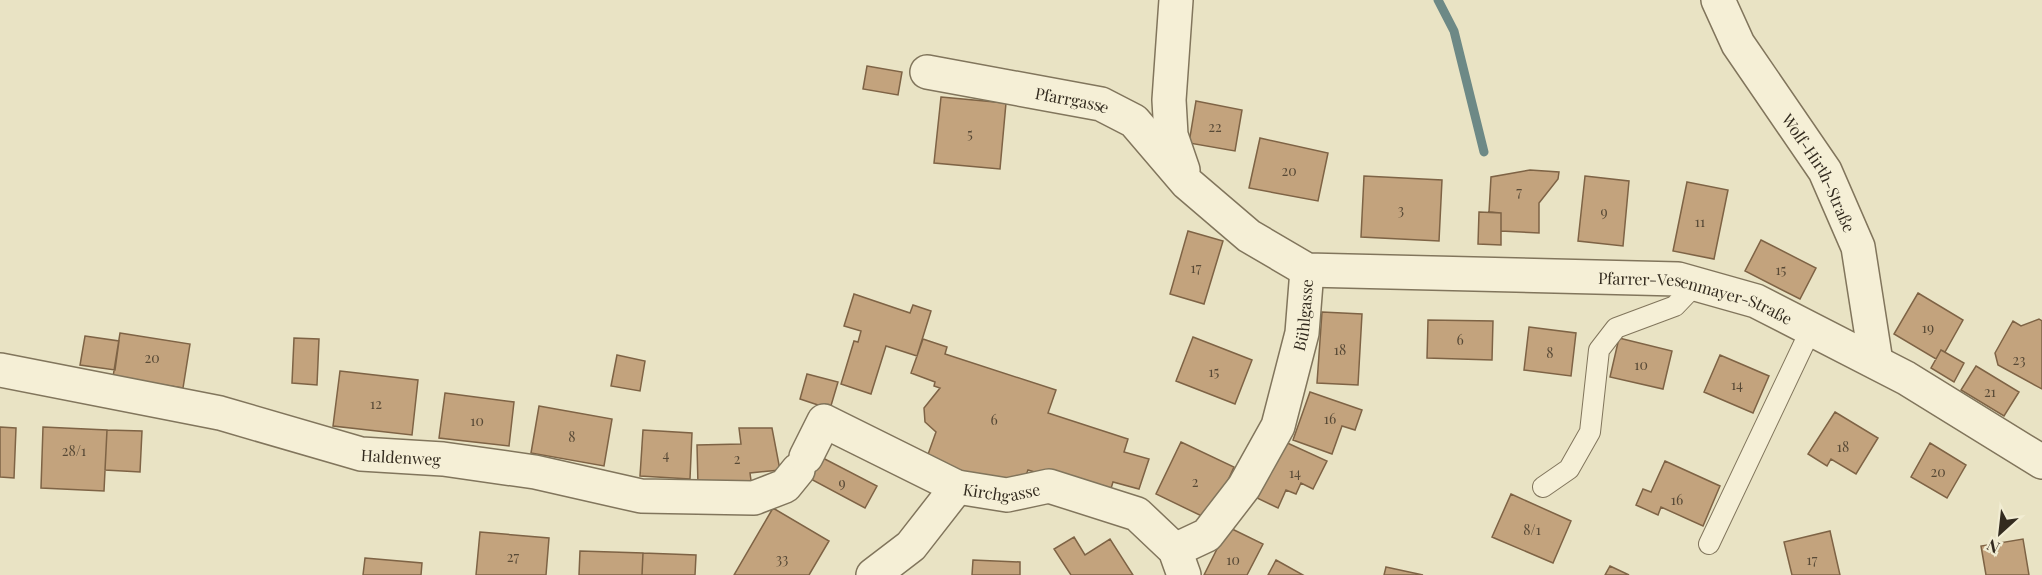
<svg xmlns="http://www.w3.org/2000/svg" width="2042" height="575" font-family="'Playfair Display',serif">
<style>
.lines{fill:none;stroke-linecap:round;stroke-linejoin:round}
.stream{stroke:#6d8986;stroke-width:9}
.building{fill:#c3a37d;stroke:#7e6345;stroke-width:1.5}
.lane-casing{stroke:#81755c;stroke-width:22}
.street-casing{stroke:#81755c;stroke-width:36}
.lane{stroke:#f5efd6;stroke-width:20}
.street{stroke:#f5efd6;stroke-width:33}
.labels{text-anchor:middle;dominant-baseline:central;stroke-width:5;stroke-linejoin:round;paint-order:stroke}
.number-label{font-size:14px;fill:#574936}
.street-label{font-size:16px;fill:#332b1f;stroke:#f1ecd2}
</style>
<rect width="100%" height="100%" fill="#e9e3c4"/>
<g class="lines">
<!-- stream -->
<path class="stream" d="M1438 0 1454 31 1484 152"/>
</g>
<!-- building -->
<path class="building" d="M867 66 902 72 898 95 863 89Z
M941 97 1006 103 1000 169 934 163Z
M1196 101 1242 110 1235 151 1189 143Z
M1260 138 1328 153 1318 201 1249 188Z
M1530 170 1559 172 1558 179 1539 203V233L1501 231V213L1489 212 1491 177Z
M1364 176 1442 180 1439 241 1361 237Z
M1585 176 1629 181 1623 246 1578 241Z
M1687 182 1728 190 1714 259 1673 251Z
M1479 212 1501 213V245L1478 244Z
M1188 231 1223 241 1204 304 1170 294Z
M1761 240 1816 268 1800 299 1745 271Z
M1918 293 1963 320 1945 352 1941 350 1936 359 1894 334Z
M854 294 910 313 913 305 931 311 917 356 886 346 871 394 841 384 854 341 858 342 861 331 844 326Z
M1322 312 1362 314 1358 385 1317 383Z
M2039 319 2042 321V389L1998 365 1995 353 2013 321 2021 326Z
M1428 320 1493 321 1492 360 1427 358Z
M1529 327 1576 333 1571 376 1524 370Z
M120 333 190 344 183 388 113 377Z
M85 336 119 341 115 370 80 365Z
M1193 337 1252 360 1235 404 1176 381Z
M294 338 319 339 317 385 292 383Z
M1619 338 1672 351 1663 389 1610 377Z
M923 339 947 347 945 354 1056 390 1048 413 1128 439 1124 452 1149 459 1139 489 1113 482 1109 495 1028 470 1022 486 961 476 926 460 936 432 925 422 924 408 940 388 934 386 935 382 911 373Z
M1941 350 1964 363 1954 382 1931 368Z
M617 355 645 361 640 391 611 386Z
M1720 355 1769 376 1753 413 1704 392Z
M1976 366 2019 392 2004 416 1961 390Z
M340 371 418 380 412 435 333 426Z
M807 374 838 382 830 409 800 399Z
M1310 392 1362 410 1355 430 1342 426 1332 454 1293 440Z
M445 393 514 402 509 446 439 438Z
M539 406 612 419 604 466 531 453Z
M1835 412 1878 438 1856 474 1831 459 1827 466 1808 454Z
M0 427 16 428 14 478 0 477Z
M43 427 107 430 104 491 41 488Z
M739 428H772L780 470 750 473 752 488 698 486 697 445 741 444Z
M107 430 142 431 140 472 105 470Z
M643 430 692 433 690 479 640 476Z
M1283 441 1327 461 1313 489 1301 483 1296 494 1286 490 1278 508 1257 498Z
M1181 442 1234 467 1210 520 1156 494Z
M1930 443 1966 465 1947 498 1911 477Z
M819 456 877 486 865 508 807 477Z
M1665 461 1720 486 1703 526 1661 507 1658 515 1636 505 1643 489 1651 492Z
M1511 494 1571 521 1553 563 1492 537Z
M773 508 829 541 809 575H734Z
M1228 527 1263 544 1247 575H1204Z
M1830 531 1840 575H1792L1784 542Z
M480 532 549 538 546 575H476Z
M1074 537 1085 555 1110 539 1133 575H1071L1054 549Z
M2023 539 2029 575H1986L1981 546Z
M580 551 643 553 642 575H579Z
M643 553 696 555 695 575H642Z
M365 558 422 563 421 575H363Z
M973 560 1020 562V575H972Z
M1276 560 1303 575H1268Z
M1610 566 1629 575H1605Z
M1386 567 1423 575H1384Z"/>
<g class="lines">
<!-- lane casing -->
<g class="lane-casing">
<path id="lane" d="M1543 487 1569 469 1590 432 1599 350 1616 328 1675 306 1696 284
M1709 544 1811 329"/>
</g>
<!-- street casing -->
<g class="street-casing">
<g id="street">
<path d="M1176 0 1169 100 1171 135 1183 170"/>
<path id="s1" d="M1718 0 1738 44 1825 171 1858 247 1876 362"/>
<path id="s2" d="M927 72 1101 104 1134 121 1187 183 1249 236 1307 270 1678 279 1756 301 1906 378 2042 462"/>
<path id="s3" d="M0 370 220 413 361 454 443 459 535 472 641 496 754 498 785 486 798 470"/>
<path id="s4" d="M806 457 824 421 957 487 1007 495 1049 486 1137 514 1175 550 1184 575"/>
<path id="s5" d="M1175 550 1207 535 1244 487 1278 426 1302 333 1307 270"/>
<path d="M873 575 911 546 957 487"/>
</g>
</g>
<!-- lane -->
<use href="#lane" class="lane"/>
<!-- street -->
<use href="#street" class="street"/>
</g>
<g class="labels">
<!-- number labels -->
<g class="number-label">
<text x="1215" y="126">22</text>
<text x="970" y="133">5</text>
<text x="1289" y="170">20</text>
<text x="1519" y="191">7</text>
<text x="1401" y="209">3</text>
<text x="1604" y="211">9</text>
<text x="1700" y="221">11</text>
<text x="1196" y="267">17</text>
<text x="1781" y="269">15</text>
<text x="1928" y="327">19</text>
<text x="1460" y="339">6</text>
<text x="1340" y="349">18</text>
<text x="1550" y="352">8</text>
<text x="152" y="357">20</text>
<text x="2019" y="359">23</text>
<text x="1641" y="364">10</text>
<text x="1214" y="371">15</text>
<text x="1737" y="384">14</text>
<text x="1990" y="391">21</text>
<text x="376" y="403">12</text>
<text x="1330" y="418">16</text>
<text x="994" y="419">6</text>
<text x="477" y="420">10</text>
<text x="572" y="436">8</text>
<text x="1843" y="446">18</text>
<text x="74" y="450">28/1</text>
<text x="666" y="454">4</text>
<text x="737" y="458">2</text>
<text x="1938" y="471">20</text>
<text x="1295" y="472">14</text>
<text x="1195" y="481">2</text>
<text x="842" y="482">9</text>
<text x="1677" y="499">16</text>
<text x="1532" y="529">8/1</text>
<text x="513" y="556">27</text>
<text x="782" y="558">33</text>
<text x="1233" y="559">10</text>
<text x="1812" y="559">17</text>
</g>
<!-- street labels -->
<g class="street-label">
<text stroke="none"><textPath href="#s2" startOffset="148">Pfarrgasse</textPath></text>
<text stroke="none"><textPath href="#s1" startOffset="201">Wolf-Hirth-Straße</textPath></text>
<text stroke="none"><textPath href="#s2" startOffset="836">Pfarrer-Vesenmayer-Straße</textPath></text>
<text stroke="none"><textPath href="#s5" startOffset="280">Bühlgasse</textPath></text>
<text stroke="none"><textPath href="#s3" startOffset="411">Haldenweg</textPath></text>
<text stroke="none"><textPath href="#s4" startOffset="234">Kirchgasse</textPath></text>
</g>
</g>
<!-- north arrow -->
<g transform="translate(2000 533) rotate(207)" stroke="#f1ecd2" stroke-width="4.5" paint-order="stroke">
<path d="M0-4.5L10 22L0 15L-10 22Z" fill="#332b1f"/>
<text y="-9" font-size="16" font-weight="bold" text-anchor="middle" fill="#332b1f">N</text>
</g>
</svg>
